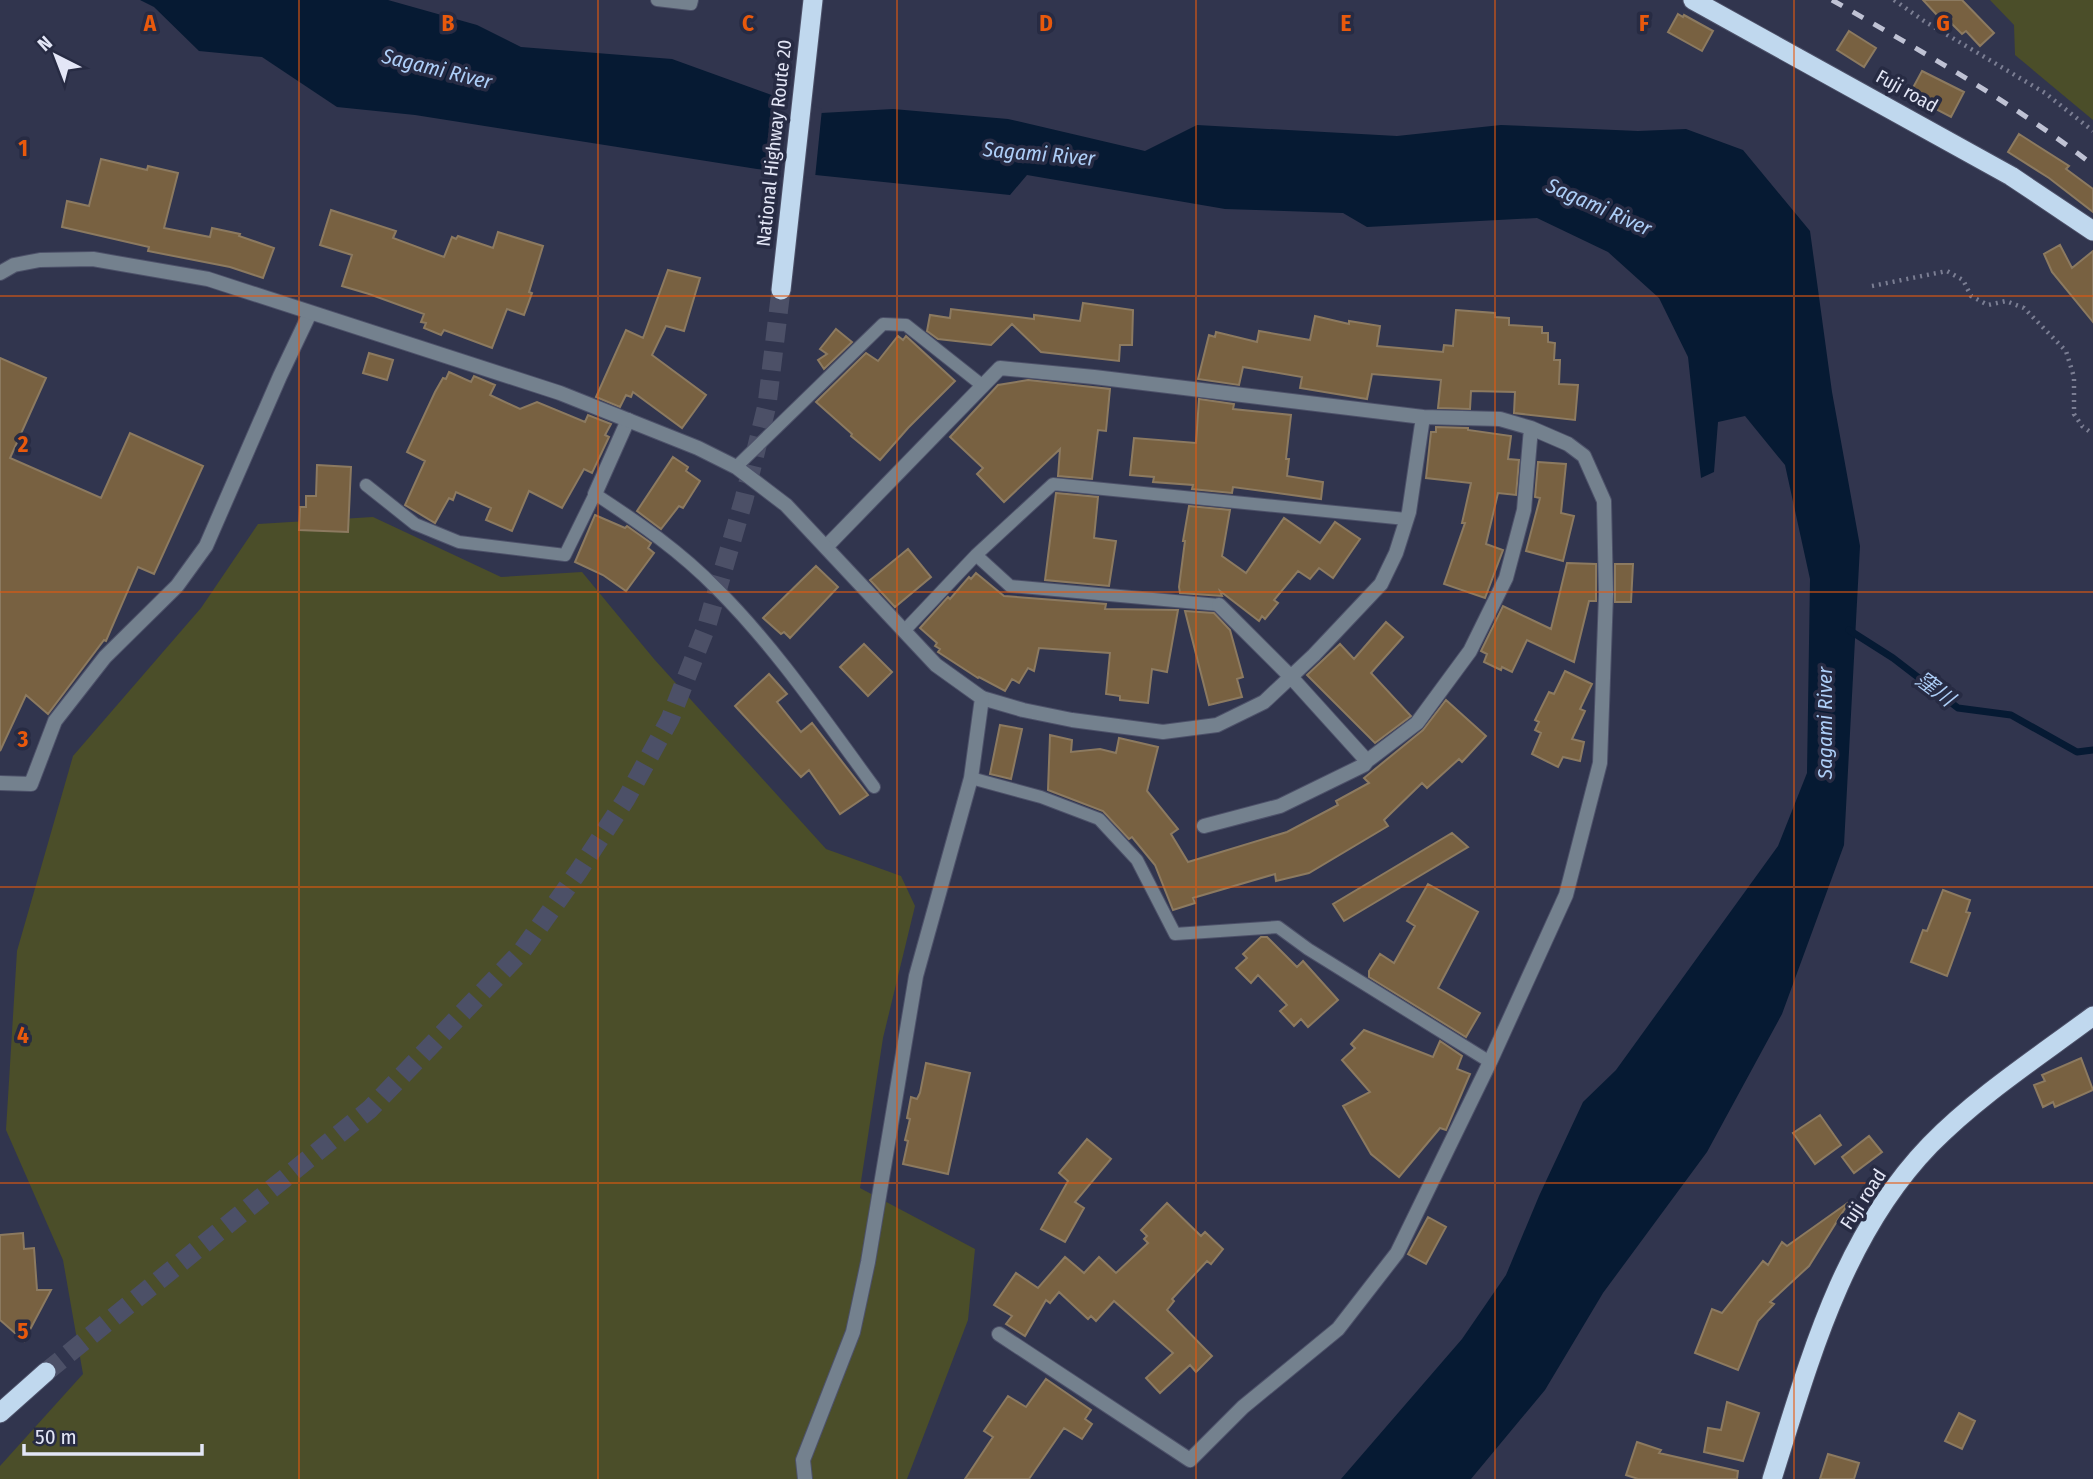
<svg xmlns="http://www.w3.org/2000/svg" width="2093" height="1479" font-family="'Fira Sans Condensed','Noto Sans JP',sans-serif">
<style>
.green{fill:#4b4e29}
.water{fill:#061a33}
.pier{fill:#31354e}
.lines{fill:none;stroke-linecap:round;stroke-linejoin:round}
.stream{stroke:#061a33;stroke-width:7}
.building{fill:#786141;stroke:#8c7a60;stroke-width:2}
.trunk-tunnel{stroke:#4c5067;stroke-width:19;stroke-dasharray:19 10;stroke-linecap:butt}
.service-casing{stroke:#4d5169;stroke-width:14}
.minor-casing{stroke:#4d5169;stroke-width:16}
.tertiary-casing{stroke:#4d5169;stroke-width:16}
.trunk-casing{stroke:#4d5169;stroke-width:21}
.path{stroke:#7b7e93;stroke-width:4.5;stroke-dasharray:2 5;stroke-linecap:butt}
.service{stroke:#74818e;stroke-width:12}
.minor{stroke:#74818e;stroke-width:14}
.tertiary{stroke:#74818e;stroke-width:14}
.trunk{stroke:#c0d8ee;stroke-width:19}
.rail{stroke:#bfc2d4;stroke-width:5;stroke-dasharray:12 12;stroke-linecap:butt}
.grid{fill:none;stroke:#e8590c;stroke-width:2;stroke-opacity:0.55}
.labels{text-anchor:middle;dominant-baseline:central;stroke-width:7;stroke-linejoin:round;paint-order:stroke}
.street-label{font-size:19px;fill:#e3e6f6;stroke:#272b43}
.water-label{font-size:21px;font-style:italic;fill:#adcef7;stroke:#272b43}
.grid-label{font-size:23px;text-anchor:middle;font-weight:bold;fill:#e8590c;stroke:#272b43;stroke-width:7;stroke-linejoin:round;paint-order:stroke}
</style>
<rect width="100%" height="100%" fill="#31354e"/>
<!-- green -->
<path class="green" d="M1990 0H2093V120L2015 55 2014 25Z
M373 517 501 577 582 572 654 659 826 849 901 876 915 906 883 1038 860 1188 975 1249 968 1320 907 1479H0V1466L83 1374 63 1260 6 1130 17 951 73 756 201 608 258 524Z"/>
<!-- water -->
<path class="water" d="M140 0H388L477 25 521 47 672 59 821 113 893 109 1008 119 1145 151 1197 125 1397 136 1501 125 1638 131 1686 129 1743 150 1810 231 1832 392 1860 546 1844 845 1782 1014 1707 1152 1603 1293 1545 1390 1471 1479H1341L1462 1339 1506 1275 1539 1196 1583 1102 1616 1070 1778 846 1807 773 1810 579 1785 465 1745 416 1718 422 1714 472 1701 478 1688 357 1659 298 1608 252 1537 218 1367 227 1343 213 1225 209 1027 175 1010 195 757 169 415 115 337 107 262 57 199 51 154 7Z"/>
<!-- pier -->
<path class="pier" d="M774 92 822 109 815 178 767 173Z"/>
<g class="lines">
<!-- stream -->
<path class="stream" d="M1849 630 1893 658 1958 708 2011 715 2077 752 2093 750"/>
</g>
<!-- building -->
<path class="building" d="M1923 0H1962L1994 33 1980 46 1966 31 1962 34 1952 24 1948 27Z
M1678 14 1683 17 1684 15 1713 31 1702 51 1668 32Z
M1849 31 1876 48 1864 67 1837 50Z
M1922 71 1964 92 1951 117 1909 95Z
M2019 134 2069 166 2066 169 2093 189V212L2049 178 2008 152Z
M101 159 147 170 148 166 178 173 164 228 210 237 212 228 240 234 239 236 274 248 263 278 230 267 148 251 149 247 62 227 67 201 89 206Z
M331 210 396 231 393 238 444 257 452 237 456 239 458 236 493 248 498 232 543 246 529 292 532 293 524 315 507 309 492 348 444 330 441 335 424 328 426 323 421 322 424 314 369 294 342 286 352 255 320 245Z
M2060 245 2072 268 2093 251V322L2052 272 2044 254Z
M668 270 700 278 684 331 666 326 652 355 706 395 682 428 633 392 631 397 626 395 620 407 596 397 626 330 643 338Z
M1083 303 1133 310 1132 345H1120L1119 361 1041 352 1012 324 991 345 938 339 927 331 930 315 950 318 951 309 1034 319V315L1080 321Z
M1456 310 1495 313V317L1509 318V325L1542 327V333H1548V342L1555 343 1554 360H1560L1559 384 1578 385 1575 420 1514 413 1515 392 1471 391 1470 409 1438 408 1441 380 1372 374 1367 399 1300 388 1302 377 1243 367 1239 385 1198 379 1209 335 1215 337 1216 332 1257 342 1259 331 1310 340 1315 316 1349 324V321L1380 326 1377 346 1443 352 1444 345 1453 346Z
M836 329 852 342 824 369 818 360 827 354 820 349Z
M898 336 903 340 906 336 955 381 908 428 880 460 851 436 852 434 816 402 866 353 878 361Z
M369 353 393 360 387 380 363 373Z
M0 358 46 378 10 458 101 498 130 433 203 466 154 574 138 567 106 641 104 640 48 714 26 695 0 751Z
M449 372 471 382 474 376 495 385 490 395 520 409 537 402 585 422 588 415 611 424 605 435 609 437 592 473 584 469 562 508 529 491 512 531 486 520 491 508 456 492 453 500 449 498 435 523 405 505 425 461 407 452 435 392 443 378 446 379Z
M1028 380 1110 389 1106 431 1098 430 1092 479 1058 476 1060 449 1004 502 977 474 983 468 950 437 998 385Z
M1199 399 1234 404 1233 409 1291 415 1286 459H1289L1287 476 1323 482 1321 499 1233 487 1232 493 1192 489 1193 485 1153 482 1154 477 1130 475 1134 438 1196 443Z
M1436 427 1468 428V430L1511 436 1508 459 1519 460 1516 495 1498 493 1486 544 1503 550 1485 598 1444 584 1465 523H1462L1471 483 1426 478 1431 432H1436Z
M673 457 688 467 686 471 700 481 683 508 679 506 661 529 637 511Z
M1538 462 1566 464 1561 513 1574 516 1563 561 1526 551 1540 498 1535 497Z
M317 465 351 467 348 532 299 530 300 507H306V496H316Z
M1056 493 1098 497 1094 538 1116 541 1109 586 1045 580Z
M1189 506 1230 510 1222 556 1246 573 1284 518 1320 543 1335 522 1360 539 1333 578 1319 568 1310 579 1298 571 1274 600 1278 603 1265 619 1262 616 1259 621 1220 591 1222 596 1180 593 1179 587 1185 541H1183Z
M595 515 625 528 627 526 651 543 648 548 654 553 626 591 603 575 575 562Z
M908 549 931 577 895 607 870 580Z
M1567 563 1596 564V601H1589L1574 662 1527 640 1512 672 1502 667 1501 670 1484 662 1487 654 1481 651 1503 606 1551 629Z
M1615 564H1633L1631 602H1615Z
M816 566 838 587 790 638 784 632 781 634 763 618Z
M976 573 1004 596 1106 604 1105 609 1178 610 1167 672 1152 669 1148 703 1120 700V696L1106 694 1110 653 1039 648 1034 671 1028 668 1019 683 1012 679 1005 691 979 677 978 678 938 652 940 649 935 646 937 643 920 628 948 597 950 599 969 577 971 579Z
M1185 611 1214 613 1230 630 1243 677 1237 679 1242 697 1209 705Z
M1386 622 1403 637 1371 673 1411 716 1375 743 1307 675 1340 644 1354 659Z
M864 644 892 672 868 696 840 667Z
M1565 671 1592 684 1580 709 1585 711 1572 739 1584 742 1580 761 1563 757 1558 767 1532 754 1541 733 1535 730 1539 722 1535 720 1549 692 1554 694Z
M769 674 787 694 777 702 801 732 812 723 868 795 840 814 809 770 801 777 735 706Z
M1446 700 1486 736 1462 762 1459 759 1427 788 1422 783 1384 820 1388 826 1309 873 1276 881 1275 874 1193 898 1195 903 1173 910 1155 865 1132 837 1129 839 1103 811 1048 790 1050 735 1072 740 1071 752 1100 749 1116 753 1119 738 1158 747 1147 791 1178 829 1171 834 1188 862 1287 832 1338 805 1336 801 1369 783 1364 778 1423 730Z
M1000 725 1022 729 1011 779 990 774Z
M1452 833 1468 847 1344 921 1333 904Z
M1428 884 1478 912 1438 988 1480 1013 1466 1037 1369 977V971L1380 954 1394 963 1415 926 1407 921Z
M1943 890 1970 900 1966 912 1970 913 1947 976 1911 962 1923 930 1927 931Z
M1261 937H1267L1297 967 1303 961 1338 1000 1308 1027 1301 1019 1294 1026 1280 1011 1287 1005 1258 975 1251 983 1236 968 1247 958 1243 954Z
M1364 1030 1433 1057 1440 1041 1462 1056 1457 1069 1470 1074 1446 1130 1440 1128 1399 1177 1371 1154 1343 1106 1370 1092 1342 1060 1355 1048 1351 1044Z
M2081 1058 2093 1090 2055 1107 2053 1102 2043 1107 2034 1085 2045 1081 2042 1075Z
M926 1063 970 1073 948 1174 903 1164 908 1141 905 1140 910 1119 907 1118 911 1097 917 1099 920 1093Z
M1820 1115 1841 1145 1815 1164 1793 1133Z
M1869 1136 1882 1152 1854 1173 1842 1157Z
M1087 1139 1111 1159 1075 1202 1084 1208 1065 1242 1041 1229 1068 1181 1059 1173Z
M1849 1202 1809 1266 1770 1302 1774 1304 1758 1321 1738 1370 1695 1353 1712 1309 1722 1313 1763 1261 1768 1265 1782 1242 1787 1246Z
M1167 1203 1201 1236 1205 1232 1223 1249 1211 1264 1207 1261 1172 1299 1174 1301 1167 1310 1212 1356 1196 1372 1190 1365 1160 1393 1146 1378 1173 1353 1114 1301 1096 1321 1091 1316 1088 1319 1059 1292 1050 1303 1046 1300 1025 1336 1006 1324 1012 1316 994 1305 1016 1273 1038 1288 1065 1257 1084 1273 1099 1257 1116 1273 1148 1243 1144 1239 1147 1236 1141 1230Z
M1428 1217 1446 1227 1426 1264 1408 1254Z
M23 1233 24 1249 34 1248 37 1290H51L24 1341 0 1320V1235Z
M1046 1379 1091 1410 1085 1419 1092 1424 1082 1439 1064 1428 1029 1479H965L993 1437 984 1431 1008 1396 1026 1407Z
M1727 1402 1759 1413 1743 1461 1704 1452 1708 1428 1721 1430Z
M1959 1413 1975 1421 1962 1449 1945 1441Z
M1637 1442 1661 1450 1659 1453 1738 1471 1737 1479H1638L1626 1475Z
M1828 1454 1859 1463 1854 1479H1820Z"/>
<g class="lines">
<!-- trunk-tunnel -->
<path class="trunk-tunnel" d="M46 1372 370 1109 522 951 578 872 626 799 670 719 707 625 744 499 767 405 781 290"/>
<!-- service casing -->
<g class="service-casing">
<path id="service" d="M657 0 691 4 692 0
M736 467 883 324 906 325 983 386
M366 485 415 524 459 542 565 555 595 494C638 522 681 552 717 589 777 649 824 719 874 787
M976 555 1010 586 1219 605
M904 631 976 555 1053 484 1406 519
M971 778 1041 797 1099 819 1137 860 1175 934 1278 927 1308 949 1490 1062"/>
</g>
<!-- minor casing -->
<g class="minor-casing">
<path id="minor" d="M595 494 628 420
M826 547 1000 368 1094 377 1423 417 1500 419 1531 428 1568 444 1584 456 1604 501 1606 594 1600 763 1566 895 1490 1062 1397 1253 1338 1329 1243 1407 1190 1460 999 1334
M1219 605 1291 677 1367 761
M982 698 1023 710 1072 720 1163 732 1217 725 1264 702 1314 655 1381 584 1396 553 1409 512 1423 417
M0 783 31 784 55 721 105 657 177 586 206 546 280 376 310 313
M1204 826 1280 806 1364 765 1367 761 1417 723 1470 651 1506 578 1524 510 1531 428"/>
</g>
<!-- tertiary casing -->
<g class="tertiary-casing">
<path id="tertiary" d="M0 273 14 265 40 260 93 259 208 279 560 393 698 448 736 467 786 505 936 665 982 698 971 778 916 976 868 1262 853 1332 803 1460 805 1479"/>
</g>
<!-- trunk casing -->
<g class="trunk-casing">
<path id="trunk" d="M1693 0 2011 176 2093 231
M781 290 813 0
M0 1413 46 1372
M1772 1479C1809 1362 1842 1236 1930 1145 1978 1096 2038 1057 2093 1016"/>
</g>
<!-- path -->
<path class="path" d="M1894 0 1924 21 2045 93 2093 131
M1872 286 1947 271 1963 280 1971 296 1988 305 2006 301 2024 308 2066 351 2074 377V414L2082 426 2093 434"/>
<!-- service -->
<use href="#service" class="service"/>
<!-- minor -->
<use href="#minor" class="minor"/>
<!-- tertiary -->
<use href="#tertiary" class="tertiary"/>
<!-- trunk -->
<use href="#trunk" class="trunk"/>
<!-- rail -->
<path class="rail" d="M1832 0C1921 51 2012 102 2093 165"/>
</g>
<!-- grid -->
<path class="grid" d="M299 0V1479M598 0V1479M897 0V1479M1196 0V1479M1495 0V1479M1794 0V1479M0 296H2093M0 592H2093M0 887H2093M0 1183H2093"/>
<g class="labels">
<!-- street labels -->
<g class="street-label">
<text transform="translate(1907 91) rotate(29)">Fuji road</text>
<text transform="translate(774 143) rotate(-84)">National Highway Route 20</text>
<text transform="translate(1863 1199) rotate(-57)">Fuji road</text>
</g>
<!-- water labels -->
<g class="water-label">
<text transform="translate(437 69) rotate(14)">Sagami River</text>
<text transform="translate(1039 154) rotate(5)">Sagami River</text>
<text transform="translate(1599 207) rotate(24)">Sagami River</text>
<text transform="translate(1935 689) rotate(37)">窪川</text>
<text transform="translate(1825 723) rotate(-90)">Sagami River</text>
</g>
</g>
<g class="grid-label">
<text x="150" y="31">A</text>
<text x="448" y="31">B</text>
<text x="748" y="31">C</text>
<text x="1046" y="31">D</text>
<text x="1346" y="31">E</text>
<text x="1644" y="31">F</text>
<text x="1943" y="31">G</text>
<text x="23" y="156">1</text>
<text x="23" y="452">2</text>
<text x="23" y="747">3</text>
<text x="23" y="1043">4</text>
<text x="23" y="1339">5</text>
</g>
<!-- north arrow -->
<g transform="translate(56 56) rotate(318)" stroke="#272b43" stroke-width="5" paint-order="stroke">
<path d="M0-5L12 26L0 18L-12 26Z" fill="#e3e6f6"/>
<text y="-10" font-size="19" font-weight="bold" text-anchor="middle" fill="#e3e6f6">N</text>
</g>
<!-- scale -->
<path d="M24 1444v10h178v-10" fill="none" stroke="#e3e6f6" stroke-width="3.5"/>
<text x="35" y="1444" font-size="21" fill="#e3e6f6" stroke="#272b43" stroke-width="5" paint-order="stroke">50 m</text>
</svg>
